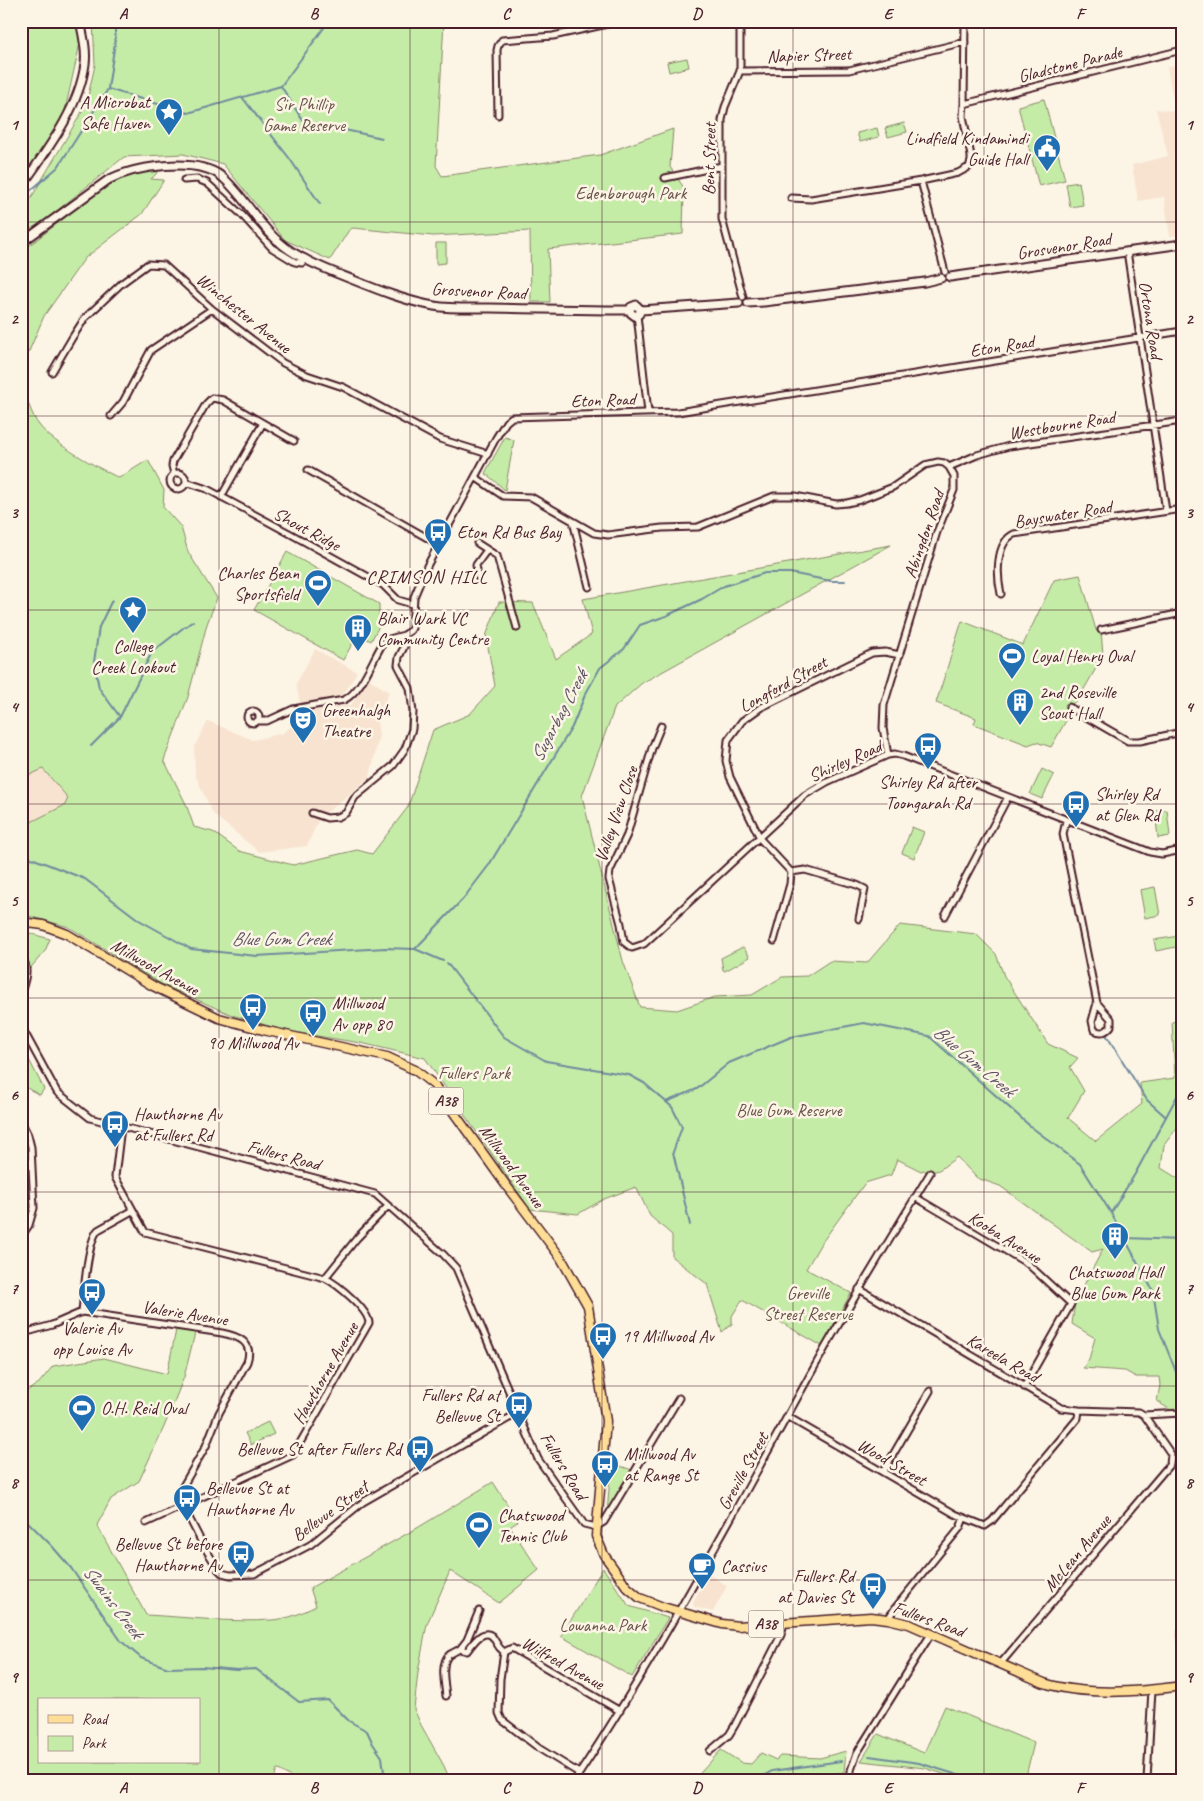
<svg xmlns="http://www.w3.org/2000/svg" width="1203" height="1801" font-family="Caveat,sans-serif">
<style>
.built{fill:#f8e3d0}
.green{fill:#c5eca7;stroke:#888669;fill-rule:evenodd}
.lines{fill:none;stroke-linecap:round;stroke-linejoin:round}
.stream{stroke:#6f8a9d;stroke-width:2}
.street-casing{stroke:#4a1f2b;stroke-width:9}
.secondary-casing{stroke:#4a1f2b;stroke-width:11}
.primary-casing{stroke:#4a1f2b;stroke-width:11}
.street{stroke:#fcf5e5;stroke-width:5}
.secondary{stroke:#fcf5e5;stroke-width:7}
.primary{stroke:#fede96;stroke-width:8}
.grid{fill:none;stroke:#4a1f2b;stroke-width:1;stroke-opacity:0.55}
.labels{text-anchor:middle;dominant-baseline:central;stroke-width:5;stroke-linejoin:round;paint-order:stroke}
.shield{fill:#fcf5e5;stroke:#7f5f63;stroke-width:1}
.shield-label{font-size:16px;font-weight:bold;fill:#4a1f2b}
.street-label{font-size:18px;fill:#4a1f2b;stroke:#fcf5e5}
.poi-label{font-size:18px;fill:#4a1f2b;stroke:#fcf5e5;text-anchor:start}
.park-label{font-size:18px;fill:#69524a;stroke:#fcf5e5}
.neighbourhood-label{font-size:19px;letter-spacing:1px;fill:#4a1f2b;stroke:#fcf5e5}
.water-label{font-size:19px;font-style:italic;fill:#5d5464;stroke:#fcf5e5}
.neatline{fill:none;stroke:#4a1f2b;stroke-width:2}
.grid-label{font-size:16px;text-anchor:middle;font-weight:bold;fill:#4a1f2b}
</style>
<rect width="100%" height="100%" fill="#fcf5e5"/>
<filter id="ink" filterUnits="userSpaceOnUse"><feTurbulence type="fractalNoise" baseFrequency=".02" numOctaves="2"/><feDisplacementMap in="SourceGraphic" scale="10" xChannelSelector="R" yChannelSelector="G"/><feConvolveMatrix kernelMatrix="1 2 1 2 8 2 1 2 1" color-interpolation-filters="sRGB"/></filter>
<g filter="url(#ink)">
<!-- built -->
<path class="built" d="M1182 63V195H1179L1182 211V235L1170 236 1164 197 1138 201 1132 165 1168 156 1156 109 1175 111 1167 67Z
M315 649 357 672 342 697 300 704 296 684Z
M369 679 389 692 377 720 379 736 370 777 319 819 307 846 259 852 213 814 195 775 194 747 208 721 253 740 283 733 309 711 351 705Z
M43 769 68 798 63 810 21 831V779Z
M709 1574 727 1586 713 1612 694 1607 693 1602Z"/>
<!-- green -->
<path class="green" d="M21 21H79L83 30 63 119 21 180Z
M93 21H444L436 166 442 176 600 155 673 129 670 167 684 188 683 234 548 249 550 302H531L530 231 433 236 353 228 349 230 330 260 285 240 223 164 183 154 124 157 29 233 21 230V215L86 105 95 65Z
M687 58 689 67 669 72 667 62Z
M1044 99 1065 180 1039 186 1018 106Z
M904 123 907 132 888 137 885 128Z
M877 128 879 137 860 142 857 133Z
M162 168 151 179 164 180 142 214 85 258 44 316 21 370V249L31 244 117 177Z
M1079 182 1083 205 1070 207 1066 184Z
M436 243H446V263L436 264Z
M21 383C25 393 32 417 39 425 53 444 97 467 119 478L148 460 164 490 163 507 181 527 188 552 217 598 207 624 188 697 164 760 186 804 194 827 213 832 239 851 293 865 357 850 372 854 408 807 433 730 470 714 495 686 486 636 499 602 533 603 556 659 592 634 583 599 891 545 642 683 615 707 582 796 623 961 640 1007 677 1010 715 997 752 995 782 977 807 976 830 961 867 963 900 925 976 934 996 954 1004 976 1048 1044 1078 1058 1070 1067 1084 1091 1068 1118 1096 1141 1142 1104 1140 1083 1175 1078 1172 1022 1182 1019V1121L1164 1145 1161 1168 1182 1181V1417L1161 1404V1402H1157L1160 1385 1159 1377H1136L1125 1371 1083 1368 1089 1359 1095 1338 1072 1324 1075 1302 1103 1249 1092 1252 1000 1186 977 1178 957 1157 939 1170 927 1173 924 1170 921 1171 897 1159 891 1175 865 1183 820 1245 806 1269 851 1293 822 1346 742 1300 732 1316V1324L722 1332 707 1284 672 1257V1235L650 1216 636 1187 604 1199 578 1214 530 1209 425 1058 361 1043 286 1031 232 1015 161 984 69 927 21 914V827L65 805 68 798 43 769 21 779Z
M505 437 514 440 505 490 485 473Z
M287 552 379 604V626L371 641 358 634 343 660 254 610Z
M1080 575 1096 630H1101L1103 656 1079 698 1069 707 1067 719 1051 747 1036 742 1028 745 974 724 976 718 936 703 962 621 1023 645 1054 580Z
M1042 769 1054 775 1042 799 1030 794Z
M1167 810 1170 836 1158 838 1155 811Z
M912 827 924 832 914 858 902 853Z
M1155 887 1160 915 1145 918 1140 890Z
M21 931 50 939 45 951 21 979Z
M1179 936 1181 946 1156 951 1154 940Z
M743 947 750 957 725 971 723 970 721 958Z
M21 1044 44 1089 40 1095 21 1085Z
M177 1325 196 1329 184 1377 164 1427 139 1481 111 1499 97 1525 146 1615C187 1617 231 1623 272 1620 288 1619 302 1613 316 1606L310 1588 419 1527 493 1482 518 1521 510 1527 539 1570 499 1603 450 1571 427 1624 418 1672 414 1709 421 1725 444 1766 450 1780H296L277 1769 274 1780H21V1395L39 1383 53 1366 104 1358 167 1374ZM39 1700H199V1762H39Z
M268 1422 274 1434 251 1445 245 1433Z
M611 1463 632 1470 607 1514Z
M603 1568 629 1606 668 1618 632 1677 561 1636Z
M945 1706 1034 1743 1025 1780H961L925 1768 861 1761 878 1734 924 1753Z
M721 1750 742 1763 751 1764 761 1753 776 1760 780 1756 820 1758 846 1751 844 1772 805 1777V1780H694Z"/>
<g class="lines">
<!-- stream -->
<path class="stream" d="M281 86 329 21
M108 89 188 113 281 86 303 121 382 138
M242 97 290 159 320 204
M23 197 58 167 108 89 115 42V21
M112 600 99 627 94 662 99 688 120 717
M185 627 193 621
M91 746 120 717 152 652 183 628
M21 857H29L85 879 139 920 191 949 257 956 385 948 415 949 443 961
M415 949 463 899 489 865 572 727 585 695 600 668 624 649 640 625 666 616 702 599 724 586 765 573H790L831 581H845
M447 963 504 1037 546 1061 629 1075 644 1083 672 1107 682 1127 673 1152 690 1225
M1105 1033 1147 1100 1166 1117
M666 1102 697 1089 729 1063 791 1037 864 1023 929 1036 1030 1126 1080 1164 1111 1213 1153 1291 1159 1329 1182 1387
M1111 1213 1135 1174 1182 1087
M1125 1238 1182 1240
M21 1515 51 1545 71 1568 121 1641 141 1658 168 1668 202 1667 237 1670 256 1669 299 1702 328 1700 349 1721 367 1731 373 1744 382 1757 385 1780
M869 1756 919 1763 974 1780
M756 1780 772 1771 841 1761"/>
<!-- street casing -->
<g class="street-casing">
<path id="street" d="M740 21V71L725 107 722 120V219L743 297
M740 71 849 70 965 42
M964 104 1182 50
M498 115 497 50 498 46 502 40 553 36 621 21
M665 178 722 166
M184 180 197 179 207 183 242 215 272 248 295 262 302 263 305 258
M921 181 945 272
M791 198 811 199 921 181 958 173 969 167 971 161V156L963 116 964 104 965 21
M1127 251 1166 511
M637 315 648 412
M52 372 72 338 85 318 122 283 148 264 164 265 212 309 283 363 307 375 343 387 440 439 488 454
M111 416 123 402 151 350 212 309
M949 467 977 455 1009 446 1182 421
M308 470 438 544
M170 481a8 8 0 1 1 16 0a8 8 0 1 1-16 0Z
M174 474 172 466 173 461 206 404 212 398 223 400 294 441
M475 477 503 496 531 497 594 533 608 535 662 528 698 527 774 496H795L836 504 847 503 860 500 893 487 925 465 938 462 944 463 949 467 954 476V490L937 532 884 705 883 728 888 755
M186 482 207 489 289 533 383 585 398 600 412 604
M221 497 263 423
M573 521 589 587
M477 543 497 556 517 628
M478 577 476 565 487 550
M1001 594C997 577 995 543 1014 534L1182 509
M1101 630 1182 613
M1069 707 1128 741H1140L1182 732
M247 717a6 6 0 1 1 12 0a6 6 0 1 1-12 0Z
M257 721H267L293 709 344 700C362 691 372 660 383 643L389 639 404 635
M661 726 652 748 627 835 610 871 609 879 621 924 624 942 632 948 644 944 805 795 827 782 888 755 895 754 903 756 1150 852 1162 854 1182 850
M312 813 327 818 338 817 346 813 355 797 393 766 405 749 412 729 413 712 410 688 398 665 399 657 404 647V635L410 631 412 628 414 597 427 566 496 438 506 422 512 417 678 412 1182 331
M1066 821 1063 834 1097 1003 1092 1021 1094 1030C1102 1034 1106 1032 1111 1026V1019L1097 1003
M791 872 805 870 857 885 865 889 859 919
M945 916 1008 797
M774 941 790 884 791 872 761 840 730 777 726 761 728 740 742 721 760 708 872 653 885 652 900 655
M21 956C30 968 25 980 21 993
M21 1026 57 1092 90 1118 375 1194 443 1254 456 1268 538 1459 584 1524 596 1527 604 1522 679 1398
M21 1121 28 1135 31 1147 34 1208 29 1225 21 1237
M121 1127 115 1177 145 1232 325 1278C337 1284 368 1309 369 1323L293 1455 146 1523
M915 1197 1028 1264 1071 1304 1024 1387
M325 1278 357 1238 388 1206
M859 1289 1061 1408 1079 1410 1139 1412 1144 1415 1182 1413
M82 1312C84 1294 87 1242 98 1230L132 1211
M31 1331 52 1325 82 1312 222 1333C238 1336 254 1342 247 1362L219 1413 206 1446 183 1486 181 1496 183 1506 202 1543 218 1569 222 1573 230 1575 254 1574 310 1545 363 1502 518 1413
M788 1417 955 1514 985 1526 992 1521 1078 1418 1079 1410
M883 1472 930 1391
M888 1619 895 1608 960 1528 964 1518
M1182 1631V1644
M460 1649 467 1640 479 1611
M1001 1663 1170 1464 1171 1454 1144 1415
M446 1696C445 1685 440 1663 449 1655 452 1653 456 1651 460 1649L467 1651C472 1645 482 1628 492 1636 497 1642 496 1646 504 1652
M710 1751 729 1735 735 1725 781 1635 784 1623
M579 1773 540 1749 502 1720 499 1713 500 1679 504 1652 512 1648 620 1711
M575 1780C667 1641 744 1493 825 1348 859 1289 895 1231 930 1173
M851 1780V1770L857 1753 931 1634
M1147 1780 1152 1689"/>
</g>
<!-- secondary casing -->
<g class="secondary-casing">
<path id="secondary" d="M21 187C47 150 79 109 85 64 87 50 83 35 80 21
M21 243 108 180C135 166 195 157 221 176 243 194 256 222 278 241 296 258 328 270 351 279 378 290 406 301 434 306 452 309 472 308 490 308 537 309 584 310 630 310
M950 277 1182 244
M748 303 764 302 925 282 941 278
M630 310 631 313 635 316 639 314 641 310
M630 310 631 307 636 305 641 310
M641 310 739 303"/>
</g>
<!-- primary casing -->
<g class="primary-casing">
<path id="primary" d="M21 922 43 925 67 934 153 986 219 1018 263 1030 387 1057 415 1070 434 1085 508 1188 561 1258 588 1306 606 1421 596 1536 604 1555 627 1587 640 1598 663 1607 722 1624 738 1626 871 1617 888 1619 909 1624 1044 1683C1085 1696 1140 1692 1182 1686"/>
</g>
<!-- street -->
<use href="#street" class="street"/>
<!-- secondary -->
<use href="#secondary" class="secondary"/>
<!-- primary -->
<use href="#primary" class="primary"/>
</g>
</g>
<!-- grid -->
<path class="grid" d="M219 21V1780M410 21V1780M602 21V1780M793 21V1780M984 21V1780M21 222H1182M21 416H1182M21 610H1182M21 804H1182M21 998H1182M21 1192H1182M21 1386H1182M21 1580H1182"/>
<!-- icons -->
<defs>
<g id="sight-pin" transform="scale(1.4375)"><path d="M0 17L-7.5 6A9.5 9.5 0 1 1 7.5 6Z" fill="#1f6fb2" stroke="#fcf5e5"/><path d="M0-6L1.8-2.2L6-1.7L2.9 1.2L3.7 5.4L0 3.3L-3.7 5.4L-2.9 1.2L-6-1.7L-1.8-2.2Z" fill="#fff"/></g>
<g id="civic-pin" transform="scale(1.4375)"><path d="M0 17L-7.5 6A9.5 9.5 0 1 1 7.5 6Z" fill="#1f6fb2" stroke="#fcf5e5"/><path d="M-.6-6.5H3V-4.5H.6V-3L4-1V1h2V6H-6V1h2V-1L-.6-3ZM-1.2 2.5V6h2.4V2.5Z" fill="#fff"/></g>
<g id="bus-pin" transform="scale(1.4375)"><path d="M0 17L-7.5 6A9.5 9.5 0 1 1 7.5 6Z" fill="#1f6fb2" stroke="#fcf5e5"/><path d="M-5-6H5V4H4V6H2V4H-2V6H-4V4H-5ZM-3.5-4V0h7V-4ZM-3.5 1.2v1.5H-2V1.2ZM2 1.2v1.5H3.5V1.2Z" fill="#fff"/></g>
<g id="stadium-pin" transform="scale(1.4375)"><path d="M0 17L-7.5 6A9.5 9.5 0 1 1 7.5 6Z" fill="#1f6fb2" stroke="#fcf5e5"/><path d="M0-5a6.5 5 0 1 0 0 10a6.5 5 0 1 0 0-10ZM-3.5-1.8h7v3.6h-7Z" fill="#fff"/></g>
<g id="building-pin" transform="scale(1.4375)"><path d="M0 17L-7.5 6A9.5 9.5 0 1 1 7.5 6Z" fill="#1f6fb2" stroke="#fcf5e5"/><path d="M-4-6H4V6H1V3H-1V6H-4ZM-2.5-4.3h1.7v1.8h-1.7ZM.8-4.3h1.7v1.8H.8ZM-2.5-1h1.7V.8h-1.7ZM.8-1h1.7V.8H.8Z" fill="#fff"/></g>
<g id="theatre-pin" transform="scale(1.4375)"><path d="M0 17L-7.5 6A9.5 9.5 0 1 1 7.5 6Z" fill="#1f6fb2" stroke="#fcf5e5"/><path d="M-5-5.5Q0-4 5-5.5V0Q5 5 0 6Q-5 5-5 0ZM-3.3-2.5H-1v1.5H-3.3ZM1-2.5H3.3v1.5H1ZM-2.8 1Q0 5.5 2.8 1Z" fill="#fff"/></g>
<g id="cafe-pin" transform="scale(1.4375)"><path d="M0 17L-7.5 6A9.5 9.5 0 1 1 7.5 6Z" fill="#1f6fb2" stroke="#fcf5e5"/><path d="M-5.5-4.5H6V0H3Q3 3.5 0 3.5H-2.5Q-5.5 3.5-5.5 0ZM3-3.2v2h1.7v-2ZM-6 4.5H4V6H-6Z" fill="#fff"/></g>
</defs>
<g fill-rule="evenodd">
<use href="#sight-pin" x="169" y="112"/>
<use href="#civic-pin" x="1047" y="148"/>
<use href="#bus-pin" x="438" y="532"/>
<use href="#stadium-pin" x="318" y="583"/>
<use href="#sight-pin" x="133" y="610"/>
<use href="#building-pin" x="358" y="628"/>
<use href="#stadium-pin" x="1012" y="656"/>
<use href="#building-pin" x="1020" y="702"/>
<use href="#theatre-pin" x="303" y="720"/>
<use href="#bus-pin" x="928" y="746"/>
<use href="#bus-pin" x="1076" y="804"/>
<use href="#bus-pin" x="253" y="1007"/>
<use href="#bus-pin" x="313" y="1013"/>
<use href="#bus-pin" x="115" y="1124"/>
<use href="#building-pin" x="1115" y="1236"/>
<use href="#bus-pin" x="92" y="1292"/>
<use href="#bus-pin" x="603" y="1336"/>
<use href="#bus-pin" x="519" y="1405"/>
<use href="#stadium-pin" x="82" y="1408"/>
<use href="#bus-pin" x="420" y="1449"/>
<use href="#bus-pin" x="605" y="1464"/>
<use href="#bus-pin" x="187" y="1498"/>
<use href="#stadium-pin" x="479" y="1525"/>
<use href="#bus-pin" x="241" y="1554"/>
<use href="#cafe-pin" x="702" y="1566"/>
<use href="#bus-pin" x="873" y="1586"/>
</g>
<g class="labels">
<!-- shield labels -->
<g class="shield">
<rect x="428.5" y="1087.5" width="35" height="27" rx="4"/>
<rect x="748.5" y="1610.5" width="35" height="27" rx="4"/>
</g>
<g class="shield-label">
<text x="446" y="1101">A38</text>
<text x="766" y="1624">A38</text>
</g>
<!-- street labels -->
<g class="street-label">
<text transform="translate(809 55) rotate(-2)">Napier Street</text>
<text transform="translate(1070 64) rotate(-14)">Gladstone Parade</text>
<text transform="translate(709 159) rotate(-89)">Bent Street</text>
<text transform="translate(1064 246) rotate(-9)">Grosvenor Road</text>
<text transform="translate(479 291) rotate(3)">Grosvenor Road</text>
<text transform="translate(244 313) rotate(39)">Winchester Avenue</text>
<text transform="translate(1151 320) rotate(81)">Ortona Road</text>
<text transform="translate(1002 346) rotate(-9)">Eton Road</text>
<text transform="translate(603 400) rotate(-2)">Eton Road</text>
<text transform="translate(1062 425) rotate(-9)">Westbourne Road</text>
<text transform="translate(1063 514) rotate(-9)">Bayswater Road</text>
<text transform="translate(307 529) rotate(28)">Shout Ridge</text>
<text transform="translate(924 534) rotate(-71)">Abingdon Road</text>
<text transform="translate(783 684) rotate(-29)">Longford Street</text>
<text transform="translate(845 761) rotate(-24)">Shirley Road</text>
<text transform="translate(616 814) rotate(-71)">Valley View Close</text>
<text transform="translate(155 967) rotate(29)">Millwood Avenue</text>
<text transform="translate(284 1155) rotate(15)">Fullers Road</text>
<text transform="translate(512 1166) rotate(54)">Millwood Avenue</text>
<text transform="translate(1005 1237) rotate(32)">Kooba Avenue</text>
<text transform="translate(185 1313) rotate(9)">Valerie Avenue</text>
<text transform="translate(1003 1358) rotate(30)">Kareela Road</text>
<text transform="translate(325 1373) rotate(-60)">Hawthorne Avenue</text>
<text transform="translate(892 1462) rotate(30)">Wood Street</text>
<text transform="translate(564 1466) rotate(59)">Fullers Road</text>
<text transform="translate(743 1471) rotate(-61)">Greville Street</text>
<text transform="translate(330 1511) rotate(-36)">Bellevue Street</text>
<text transform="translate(1077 1553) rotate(-50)">McLean Avenue</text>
<text transform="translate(929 1619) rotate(20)">Fullers Road</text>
<text transform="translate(563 1663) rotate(29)">Wilfred Avenue</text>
</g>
<!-- poi labels -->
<g class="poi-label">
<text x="150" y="102" text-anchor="end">A Microbat<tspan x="150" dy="21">Safe Haven</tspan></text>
<text x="1028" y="138" text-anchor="end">Lindfield Kindamindi<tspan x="1028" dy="21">Guide Hall</tspan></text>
<text x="457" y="532">Eton Rd Bus Bay</text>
<text x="299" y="573" text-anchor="end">Charles Bean<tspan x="299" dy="21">Sportsfield</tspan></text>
<text x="377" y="618">Blair Wark VC<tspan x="377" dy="21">Community Centre</tspan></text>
<text x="133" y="646" text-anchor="middle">College<tspan x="133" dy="21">Creek Lookout</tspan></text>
<text x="1031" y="656">Loyal Henry Oval</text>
<text x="1039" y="692">2nd Roseville<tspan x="1039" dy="21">Scout Hall</tspan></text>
<text x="322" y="710">Greenhalgh<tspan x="322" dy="21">Theatre</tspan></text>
<text x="928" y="782" text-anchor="middle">Shirley Rd after<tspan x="928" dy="21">Toongarah Rd</tspan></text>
<text x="1095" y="794">Shirley Rd<tspan x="1095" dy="21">at Glen Rd</tspan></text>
<text x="332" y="1003">Millwood<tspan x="332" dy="21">Av opp 80</tspan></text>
<text x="253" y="1043" text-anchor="middle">90 Millwood Av</text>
<text x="134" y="1114">Hawthorne Av<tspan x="134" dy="21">at Fullers Rd</tspan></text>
<text x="1115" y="1272" text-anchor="middle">Chatswood Hall<tspan x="1115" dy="21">Blue Gum Park</tspan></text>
<text x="92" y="1328" text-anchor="middle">Valerie Av<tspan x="92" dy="21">opp Louise Av</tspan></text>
<text x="622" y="1336">19 Millwood Av</text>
<text x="500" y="1395" text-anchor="end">Fullers Rd at<tspan x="500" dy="21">Bellevue St</tspan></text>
<text x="101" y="1408">O.H. Reid Oval</text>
<text x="401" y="1449" text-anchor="end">Bellevue St after Fullers Rd</text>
<text x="624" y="1454">Millwood Av<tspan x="624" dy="21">at Range St</tspan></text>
<text x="206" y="1488">Bellevue St at<tspan x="206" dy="21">Hawthorne Av</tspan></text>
<text x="498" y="1515">Chatswood<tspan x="498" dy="21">Tennis Club</tspan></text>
<text x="222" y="1544" text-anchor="end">Bellevue St before<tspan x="222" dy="21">Hawthorne Av</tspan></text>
<text x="721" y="1566">Cassius</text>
<text x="854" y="1576" text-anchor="end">Fullers Rd<tspan x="854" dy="21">at Davies St</tspan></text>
</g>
<!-- park labels -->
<g class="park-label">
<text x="304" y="104">Sir Phillip<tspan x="304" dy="21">Game Reserve</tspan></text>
<text x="631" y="193">Edenborough Park</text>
<text x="474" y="1073">Fullers Park</text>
<text x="789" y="1110">Blue Gum Reserve</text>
<text x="808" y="1293">Greville<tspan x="808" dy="21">Street Reserve</tspan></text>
<text x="603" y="1625">Lowanna Park</text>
</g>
<!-- neighbourhood labels -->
<g class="neighbourhood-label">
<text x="427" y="577">CRIMSON HILL</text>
</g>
<!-- water labels -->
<g class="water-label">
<text transform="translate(559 716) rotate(-62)">Sugarbag Creek</text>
<text x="281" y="939">Blue Gum Creek</text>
<text transform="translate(974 1061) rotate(40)">Blue Gum Creek</text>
<text transform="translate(113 1602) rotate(53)">Swains Creek</text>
</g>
</g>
<!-- margin -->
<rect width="1203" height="1801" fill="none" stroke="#fcf5e5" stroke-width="55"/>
<!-- legend -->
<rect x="38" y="1698" width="162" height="65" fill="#fcf5e5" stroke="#b59f9b"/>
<rect x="48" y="1715" width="25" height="8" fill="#fede96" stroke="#b59f9b"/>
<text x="82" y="1724" font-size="15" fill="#4a1f2b">Road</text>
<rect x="48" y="1736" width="25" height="15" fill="#c5eca7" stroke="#b59f9b"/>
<text x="82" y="1748" font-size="15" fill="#4a1f2b">Park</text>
<rect x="28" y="28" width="1148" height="1746" class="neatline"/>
<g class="grid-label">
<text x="123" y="19">A</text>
<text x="314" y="19">B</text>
<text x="506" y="19">C</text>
<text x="697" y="19">D</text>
<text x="888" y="19">E</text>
<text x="1080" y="19">F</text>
<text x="14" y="130">1</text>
<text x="1189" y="130">1</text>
<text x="14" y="324">2</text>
<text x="1189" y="324">2</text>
<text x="14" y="518">3</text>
<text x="1189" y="518">3</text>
<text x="14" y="712">4</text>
<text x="1189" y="712">4</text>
<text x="14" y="906">5</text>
<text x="1189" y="906">5</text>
<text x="14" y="1100">6</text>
<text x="1189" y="1100">6</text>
<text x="14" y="1294">7</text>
<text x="1189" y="1294">7</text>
<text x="14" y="1488">8</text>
<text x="1189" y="1488">8</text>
<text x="14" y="1682">9</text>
<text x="1189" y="1682">9</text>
<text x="123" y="1793">A</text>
<text x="314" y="1793">B</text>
<text x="506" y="1793">C</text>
<text x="697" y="1793">D</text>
<text x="888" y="1793">E</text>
<text x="1080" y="1793">F</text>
</g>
</svg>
